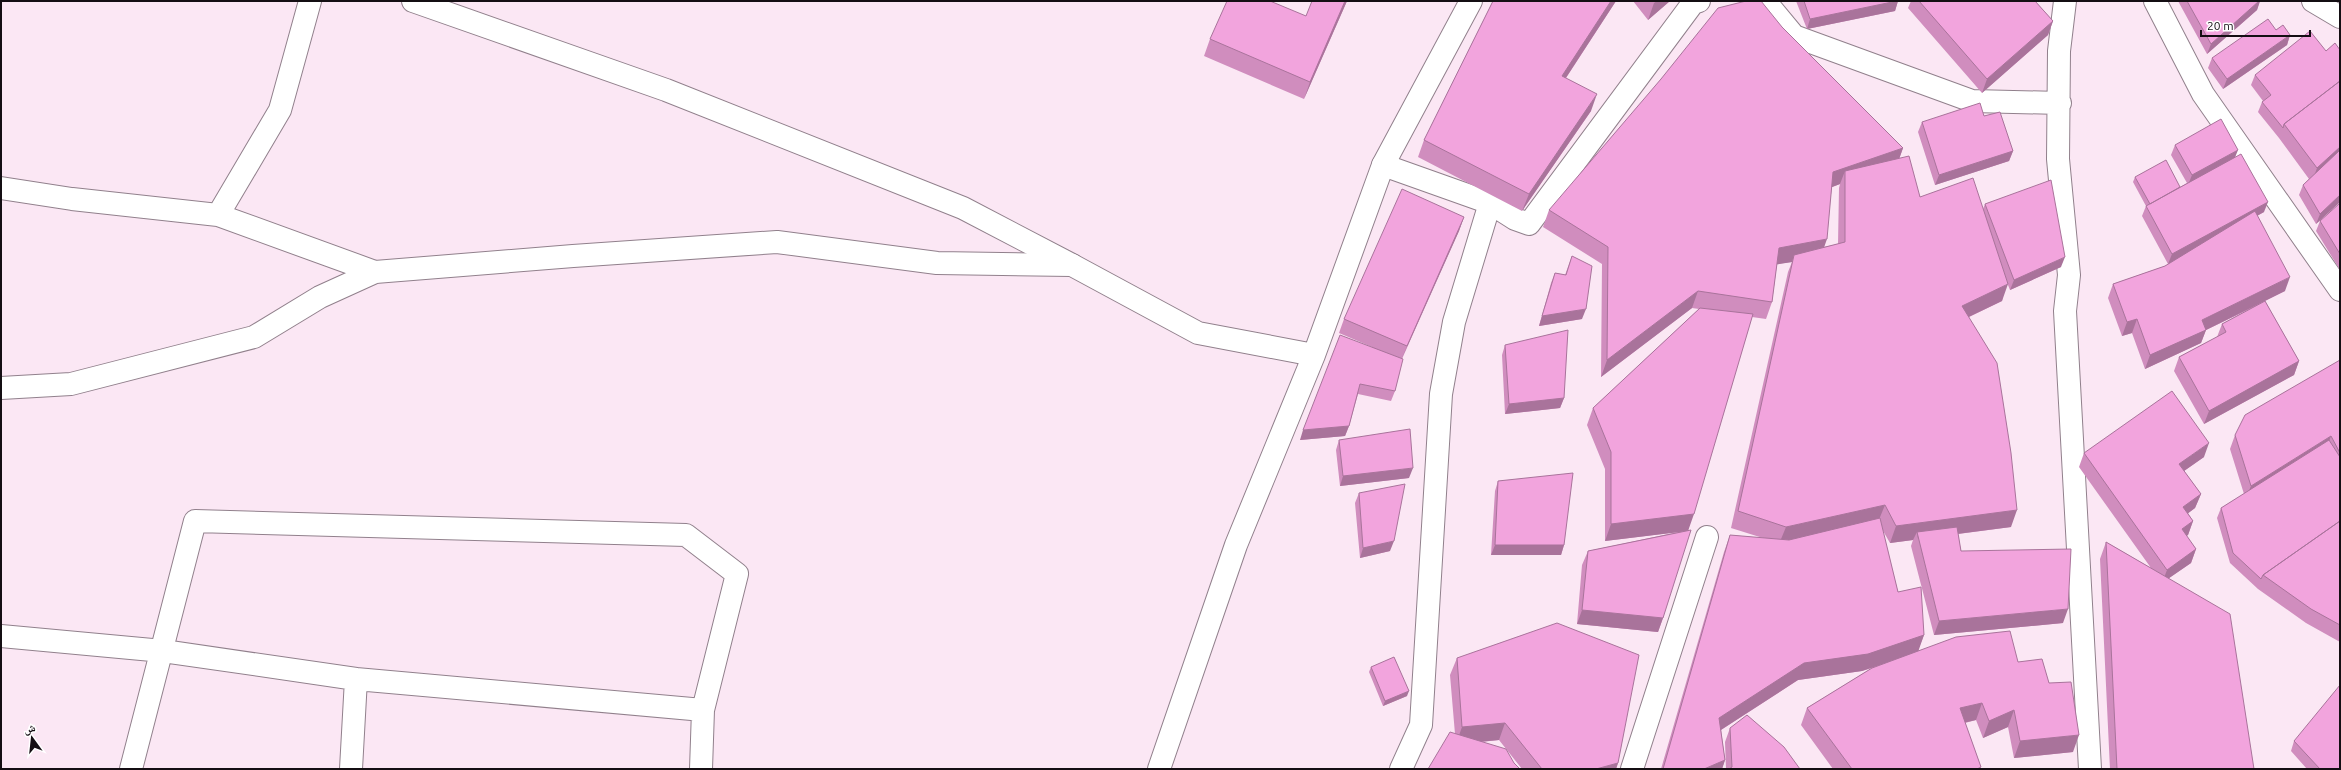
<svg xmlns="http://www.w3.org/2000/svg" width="2341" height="770" font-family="Ubuntu,'Noto Naskh Arabic',sans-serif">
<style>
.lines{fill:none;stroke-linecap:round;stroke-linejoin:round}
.street-casing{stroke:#91808c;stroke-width:24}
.secondary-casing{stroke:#91808c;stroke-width:24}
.street{stroke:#fff;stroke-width:22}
.secondary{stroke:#fff;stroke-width:22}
.wall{fill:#d08dbe;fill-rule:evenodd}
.shaded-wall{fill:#a9739b}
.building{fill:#f2a4dd;stroke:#a9739b}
</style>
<rect width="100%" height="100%" fill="#fbe7f4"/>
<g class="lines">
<!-- street casing -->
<g class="street-casing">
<path id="street" d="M413 1 666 90 963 208 1072 265
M1765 1 1794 36 1972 101 2060 103
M2065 1 2059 51 2058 159 2069 275 2065 311 2090 769
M2155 1 2203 94 2340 290
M2313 1 2340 17
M1383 165 1490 203 1515 219 1529 224 1693 3 1699 1
M1 188 72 199 218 215 375 272
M218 215 280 110 310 1
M1 636 163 651 356 679 351 769
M356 679 703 710
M131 769 195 521 686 535 737 574 703 710 701 769
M1401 769 1421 725 1441 394 1454 322 1490 203
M1632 769 1707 537"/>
</g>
<!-- secondary casing -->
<g class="secondary-casing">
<path id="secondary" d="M1 388 71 384 254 337 320 297 375 272 573 256 777 242 937 263 1072 265 1198 333 1314 355
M1159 769 1236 545 1314 355 1383 165 1471 1"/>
</g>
<!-- street -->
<use href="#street" class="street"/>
<!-- secondary -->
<use href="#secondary" class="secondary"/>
</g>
<!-- wall -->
<path class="wall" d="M1347 1 1304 99 1204 56 1210 39 1306 16Z
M1493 1H1616L1566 78 1591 111 1522 211 1418 157 1424 140Z
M1633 1H1670L1648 20Z
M1796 1H1898L1895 11 1807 29Z
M1911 1H2035L2053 21 2048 35 1982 93 1908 8Z
M2178 1H2260L2257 10 2207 54Z
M1782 27 1903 148 1899 159 1920 197 1983 209 1985 204 2061 267 2010 290 2006 280 2002 301 1969 317 2011 527 1958 534 1961 551 2063 623 1934 635 1911 546 1913 540 1890 543 1882 529 1898 592 1924 635 1918 650 2018 662 2049 683 2073 752 2014 758 2008 727 1983 738 1976 720 1965 723 1981 767 1980 769H1833L1801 725 1807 708 1872 668 1862 671 1798 680 1721 730 1725 760 1722 769H1661L1724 552 1730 535 1763 538 1731 528 1788 272 1792 262 1777 264 1772 302 1766 319 1752 317 1688 530 1663 618 1658 632 1577 624 1582 565 1588 551 1678 532 1605 541V469L1587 425 1593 408 1699 309 1692 308 1601 377 1602 264 1543 227 1549 210ZM1840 184 1839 188 1838 244 1824 247 1832 187Z
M2276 30 2290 35 2287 45 2223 89 2208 68 2212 58Z
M2340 50V202L2316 224 2299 195 2303 185 2309 179 2279 138 2258 112 2262 102 2263 101 2251 85 2255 75 2326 51Z
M1984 116 2013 151 2009 161 1935 185 1918 132 1922 122Z
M2175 145 2235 157 2264 212 2257 216 2285 291 2265 301 2299 361 2294 375 2204 424 2174 371 2179 357 2217 337 2222 324 2252 308 2206 330 2201 343 2145 369 2132 333 2122 336 2108 298 2113 284 2165 266 2168 264 2142 216 2146 206 2133 182 2135 177 2180 187 2187 183 2171 155Z
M2340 203V270L2316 231 2320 221Z
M1464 217 1459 231 1402 359 1395 391 1391 401 1358 394 1349 426 1345 436 1300 440 1372 347 1339 333 1344 319Z
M1572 256 1582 319 1539 326 1551 283 1555 273 1565 275Z
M1505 345 1564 398 1560 408 1505 414 1502 355Z
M2340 360V642L2306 623 2258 589 2230 563 2217 518 2221 508 2244 494 2230 449 2235 435Z
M1339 440 1409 478 1340 486 1336 450Z
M2084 453 2204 457 2184 471 2201 494 2195 508 2188 513 2193 521 2188 535 2186 536 2196 549 2191 563 2169 578 2254 769H2110L2100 559 2106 542 2151 568 2079 467Z
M1498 481 1564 545 1561 555H1491L1495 491Z
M1359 493 1390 551 1360 558 1355 503Z
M1457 658 1618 763 1616 769H1522L1499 740 1481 742 1455 734 1450 675Z
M1371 667 1407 696 1383 706 1369 672Z
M1730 728 1800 769H1726L1725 742Z
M2294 741 2340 769H2307L2291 751Z"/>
<!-- shaded-wall -->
<path class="shaded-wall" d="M1345 1H1347L1304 99 1310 82Z
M1611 1H1616L1556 93 1562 76Z
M1657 1H1670L1648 20 1654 3Z
M1897 1H1898L1895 11 1807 29 1810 19Z
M2259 1H2260L2257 10 2207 54 2211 44Z
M2053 21 2048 35 1982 93 1987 79Z
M2290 35 2287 45 2223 89 2227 79Z
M1597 94 1591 111 1522 211 1529 194Z
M2340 147V156L2312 182 2317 168Z
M1903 148 1897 165 1845 171 1840 184 1827 189 1833 172Z
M2238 150 2234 160 2188 185 2192 175Z
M2013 151 2009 161 1935 185 1939 175Z
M2340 195V202L2316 224 2320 214Z
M2268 202 2264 212 2168 264 2172 254Z
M1464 217 1459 231 1401 360 1407 346Z
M1827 239 1821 256 1794 255 1792 262 1773 265 1779 248Z
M2065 257 2061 267 2010 290 2014 280Z
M2290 277 2285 291 2206 330 2201 343 2145 369 2150 355 2202 320Z
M2008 284 2002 301 1956 323 1962 306Z
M1698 291 1692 308 1601 377 1607 360Z
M1586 309 1582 319 1539 326 1542 316Z
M2137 319 2132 333 2122 336 2127 322Z
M2299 361 2294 375 2204 424 2209 411Z
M1564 398 1560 408 1505 414 1509 404Z
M1349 426 1345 436 1300 440 1303 430Z
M2331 436 2326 450 2245 500 2251 486Z
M2209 443 2204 457 2174 478 2179 464Z
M1413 468 1409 478 1340 486 1343 476Z
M2201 494 2195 508 2178 521 2183 507Z
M1885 505 1878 522 1779 544 1786 527Z
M2017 510 2011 527 1918 539 1917 532 1913 540 1890 543 1896 526Z
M1694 514 1688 531 1605 541 1611 524Z
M2193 521 2188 535 2176 543 2182 529Z
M1394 541 1390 551 1360 558 1363 548Z
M1495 545H1564L1561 555H1491Z
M2196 549 2191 563 2162 583 2167 570Z
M2068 609 2063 623 1934 635 1939 621Z
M1582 610 1663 618 1658 632 1577 624Z
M1924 635 1918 652 1862 671 1798 680 1713 735 1719 718 1804 663Z
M1409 691 1407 696 1383 706 1385 701Z
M1982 703 1976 720 1954 725 1960 708Z
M2014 710 2008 727 1983 738 1989 721Z
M1505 723 1499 740 1456 744 1462 727Z
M2079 735 2073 752 2014 758 2020 741Z
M1725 760 1722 769H1704Z
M1618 763 1616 769H1596Z"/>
<!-- building -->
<path class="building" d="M1227 1H1270L1306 16 1312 1H1345L1310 82 1210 39Z
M1493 1H1611L1562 76 1597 94 1529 194 1424 140Z
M1746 1H1761L1782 27 1903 148 1833 172 1827 239 1779 248 1772 302 1698 291 1607 360 1608 247 1549 210 1661 79 1718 8Z
M1804 1H1897L1810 19Z
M1919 1H2035L2053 21 1987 79Z
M2187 1H2259L2211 44Z
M2268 19 2276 30 2283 25 2290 35 2227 79 2212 58Z
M2310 31 2326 51 2335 43 2340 50V81L2284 124 2283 128 2262 102 2271 95 2255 75Z
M2340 81V147L2317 168 2284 124Z
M1980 103 1984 116 2000 112 2013 151 1939 175 1922 122Z
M2221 119 2238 150 2192 175 2175 145Z
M2340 150V195L2320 214 2303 185Z
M2241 154 2268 202 2172 254 2146 206Z
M1909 156 1920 197 1973 178 2008 284 1962 306 1997 363 2011 453 2017 510 1896 526 1885 505 1786 527 1738 511 1794 255 1845 242V171Z
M2166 160 2180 187 2150 204 2135 177Z
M2051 180 2065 257 2014 280 1985 204Z
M1402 189 1464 217 1407 346 1344 319Z
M2340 203V254L2320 221Z
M2255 211 2290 277 2202 320 2206 330 2150 355 2137 319 2127 322 2113 284 2165 266Z
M1572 256 1592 266 1586 309 1542 316 1555 273 1566 275Z
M2265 301 2299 361 2209 411 2179 357 2226 332 2222 324Z
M1700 308 1753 314 1694 514 1611 524V452L1593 408Z
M1568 330 1564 398 1509 404 1505 345Z
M1340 335 1403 359 1395 391 1360 384 1349 426 1303 430Z
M2340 360V453L2331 436 2251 486 2235 435 2245 415Z
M2172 391 2209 443 2179 464 2201 494 2183 507 2193 521 2182 529 2196 549 2167 570 2084 453Z
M1410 429 1413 468 1343 476 1339 440Z
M2329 440 2340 457V521L2263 575 2261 579 2233 553 2221 508Z
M1573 473 1564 545H1495L1498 481Z
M1405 484 1394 541 1363 548 1359 493Z
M1880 518 1898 592 1921 587 1924 635 1868 654 1804 663 1719 718 1725 760 1704 769H1663L1730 535 1789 540Z
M2340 521V625L2311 609 2263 575Z
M1957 527 1961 551 2071 549 2068 609 1939 621 1917 532Z
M1691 530 1663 618 1582 610 1588 551Z
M2106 542 2230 614 2254 769H2117Z
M1557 623 1639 655 1618 763 1596 769H1542L1505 723 1462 727 1457 658Z
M2010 631 2018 662 2042 659 2049 683 2071 682 2079 735 2020 741 2014 710 1989 721 1982 703 1960 708 1981 767 1977 769H1852L1807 708 1872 668 1956 637Z
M1394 657 1409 691 1385 701 1371 667Z
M2340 685V769H2320L2294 741Z
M1747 715 1784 747 1800 769H1729L1732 767 1730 728Z
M1450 732 1506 749 1514 763 1520 769H1428Z"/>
<!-- border -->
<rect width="2341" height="770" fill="none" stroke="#140e13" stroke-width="4"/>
<!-- north arrow -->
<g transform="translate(32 738) rotate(345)" stroke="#ffffff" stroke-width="3" paint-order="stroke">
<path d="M0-3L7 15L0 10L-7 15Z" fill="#140e13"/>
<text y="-6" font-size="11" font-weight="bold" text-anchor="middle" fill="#140e13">ش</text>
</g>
<!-- scale -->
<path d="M2201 30v6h109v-6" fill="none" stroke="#140e13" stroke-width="2"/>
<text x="2207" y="30" font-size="12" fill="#140e13" stroke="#ffffff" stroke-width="3" paint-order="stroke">20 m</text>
</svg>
